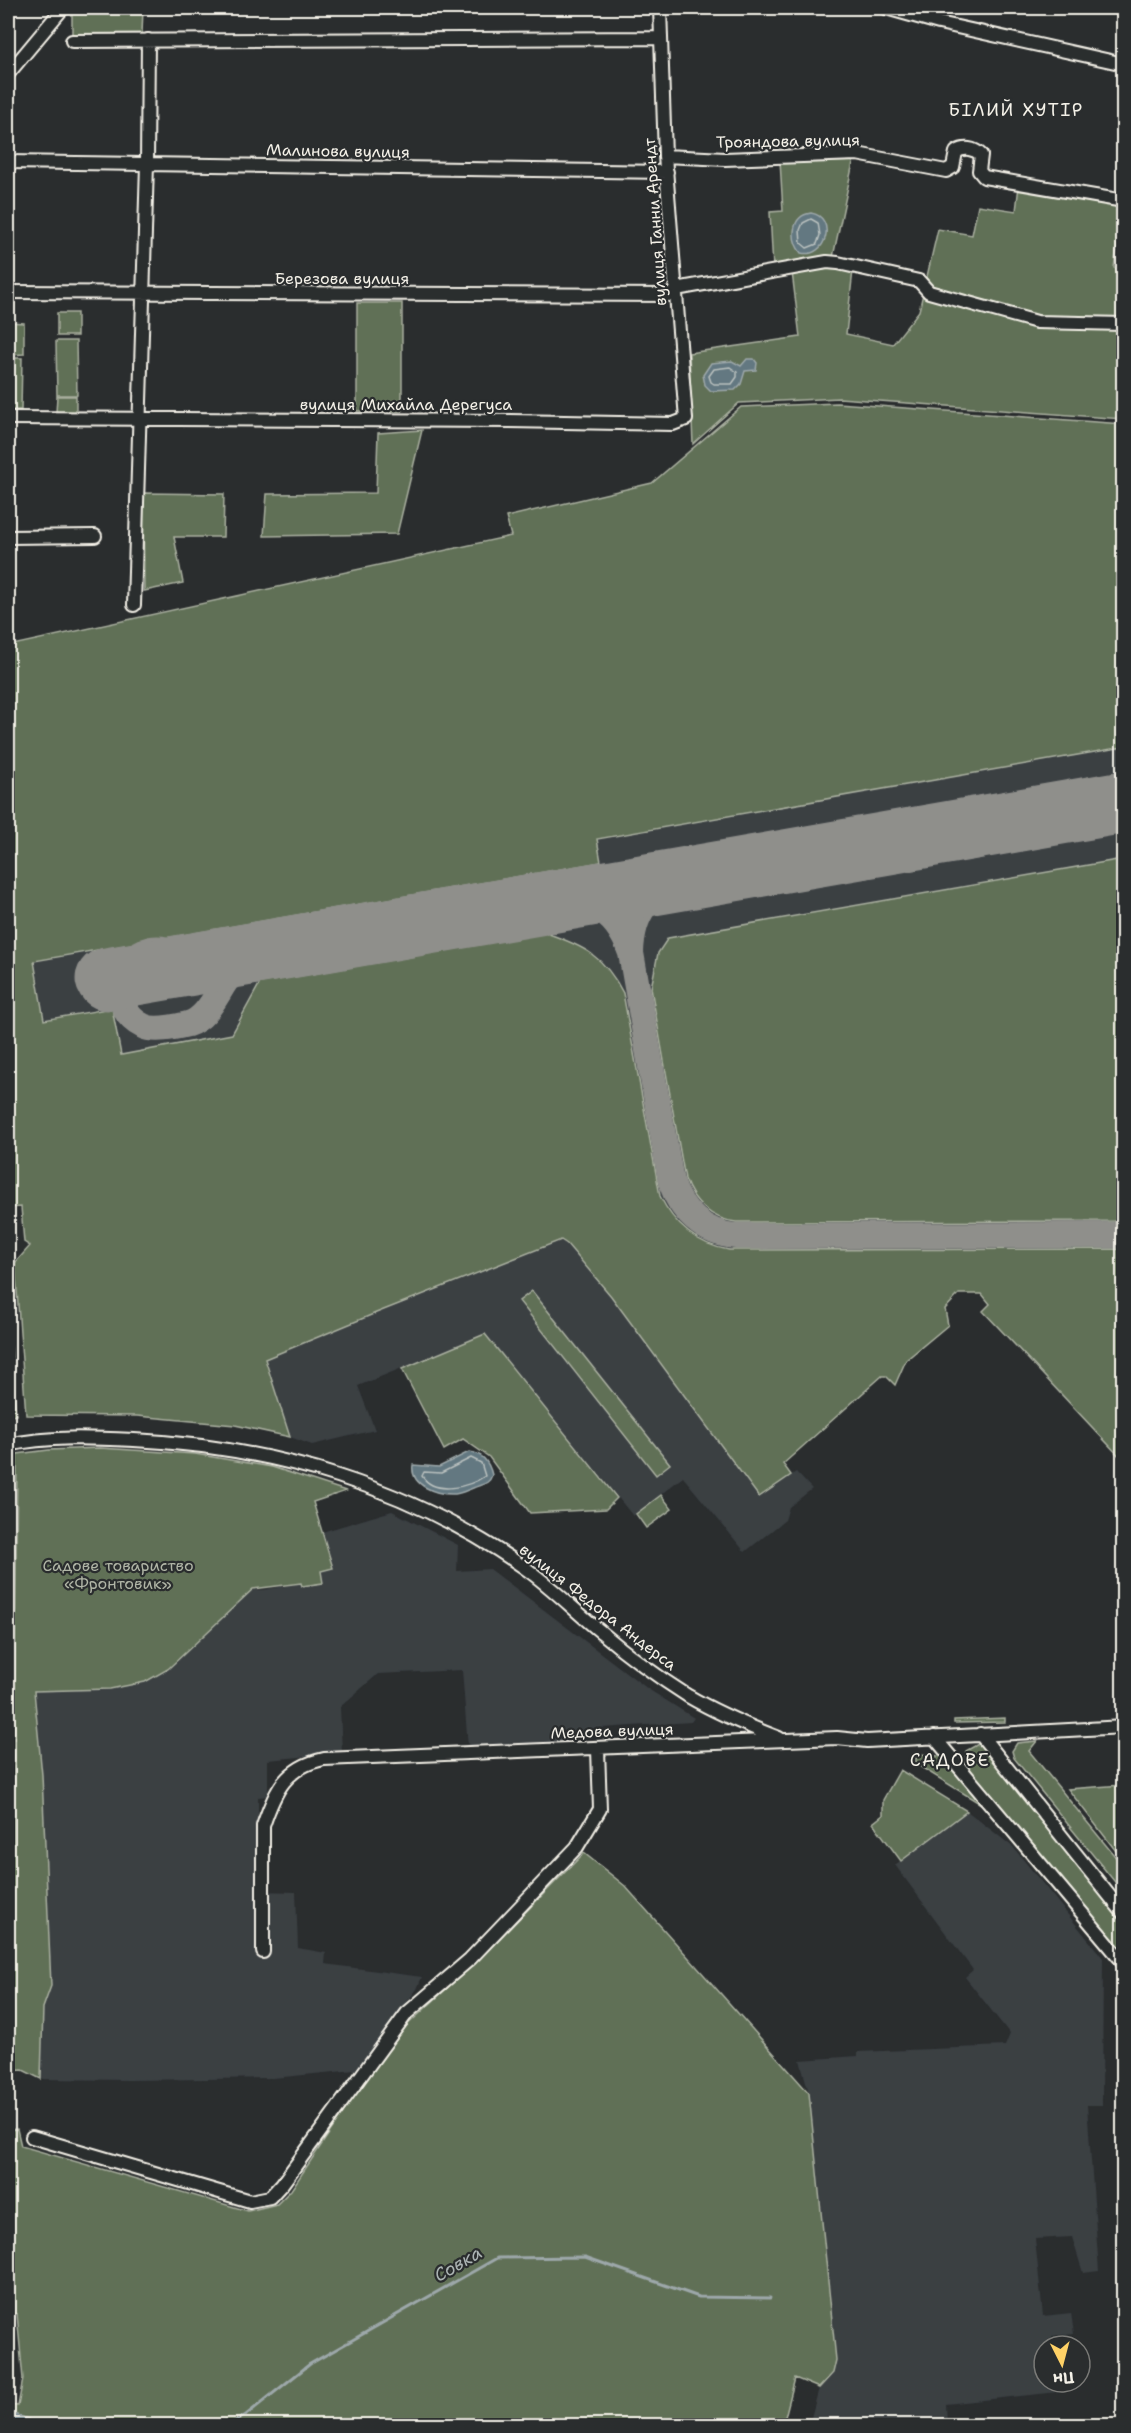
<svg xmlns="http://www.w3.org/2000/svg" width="1131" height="2433" font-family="'Shantell Sans',sans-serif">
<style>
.built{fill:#3a3f43;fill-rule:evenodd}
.green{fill:#606f57;stroke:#aab0a0;stroke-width:1.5}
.water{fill:#637881;stroke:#9da8aa;stroke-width:1.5}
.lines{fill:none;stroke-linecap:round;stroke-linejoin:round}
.shore{stroke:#bac1bf;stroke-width:1.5}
.stream{stroke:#9da8aa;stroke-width:3}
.taxiway{stroke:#8f8f8b;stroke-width:26}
.runway{stroke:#8f8f8b;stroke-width:63}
.minor-casing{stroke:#f4f1e8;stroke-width:16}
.minor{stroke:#2a2d2e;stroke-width:12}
.labels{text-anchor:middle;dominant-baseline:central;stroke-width:4.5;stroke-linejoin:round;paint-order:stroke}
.street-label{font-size:16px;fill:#f4f1e8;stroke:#2a2d2e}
.park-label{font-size:16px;fill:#b1b6a7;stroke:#2a2d2e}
.neighbourhood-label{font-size:18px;letter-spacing:1.5px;fill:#f4f1e8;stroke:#2a2d2e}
.water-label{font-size:18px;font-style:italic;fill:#acb4b4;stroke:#2a2d2e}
</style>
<rect width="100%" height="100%" fill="#2a2d2e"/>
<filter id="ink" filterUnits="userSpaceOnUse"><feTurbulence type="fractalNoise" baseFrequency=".0167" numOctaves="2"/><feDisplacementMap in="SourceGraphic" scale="12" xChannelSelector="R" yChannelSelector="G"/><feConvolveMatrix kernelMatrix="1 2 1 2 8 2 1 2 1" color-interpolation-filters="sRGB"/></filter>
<g filter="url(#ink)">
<!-- built -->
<path class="built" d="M837 403 1123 424V1327L1089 1292 611 1296 759 1497 796 1472 812 1489 789 1507 785 1520 745 1552 683 1477 633 1516 485 1334 358 1386 375 1430 312 1445 290 1437 265 1360 115 1235 28 1246 24 1242 21 1207 8 1208V646L511 536 506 517 652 483 741 407ZM519 1301 669 1464V1465L656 1474Z
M392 1511 458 1545 457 1571 490 1569 648 1689 694 1718 691 1722 587 1729 573 1743 468 1748 462 1670 378 1674 340 1707 342 1753 268 1760V1796L258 1797V1891L296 1892 298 1948 326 1953 325 1964 422 1977 417 1989 355 2070 273 2078 129 2080 41 2079 43 2008 51 1986 42 1775 34 1691 110 1689 145 1682 168 1669 253 1589 263 1590 301 1583 321 1570 333 1568 322 1532Z
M967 1811 1013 1847 1103 1958 1102 2105H1087L1099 2271 1083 2273 1072 2237 1035 2239 1043 2316 1071 2313 1074 2334 1052 2336 1053 2346H1044V2382H1057L1058 2392 946 2404 947 2425H809L819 2388 833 2373 836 2360 809 2093 800 2060 858 2056V2052L1005 2046 1010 2034 965 1977 973 1970 895 1865Z
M8 2058 17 2129 8 2130Z"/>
<!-- green -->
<path class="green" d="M72 8H143L142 34H72Z
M854 158 833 257 773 268 770 212 783 211 780 161Z
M1019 186 1123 205 1114 268 1123 270V419L839 398 739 403 693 444 689 353 800 337 792 272 826 265 853 270 846 334 893 344 919 311 938 229 972 235 978 205 1016 211Z
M357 303H402V411H357Z
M57 313H77V336H57Z
M8 322 24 323V354L8 355Z
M56 341H76L77 395H57Z
M8 358H22L21 410H8Z
M57 396H76V413H56Z
M837 403 1123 424V747L597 839 601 862 34 961 44 1020 112 1008 121 1055 232 1034 260 983 546 933C584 946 604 956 623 993L660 1196C674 1225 698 1245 729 1250L1123 1249V1460L983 1311 990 1304 982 1294H959L945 1309 948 1325 906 1360 895 1385 886 1376H882L783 1464 791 1475 759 1497 611 1296 567 1244 561 1240 376 1313 265 1359 290 1437 235 1425 137 1416 26 1415 15 1263 30 1246 24 1242 21 1207 8 1208V646L511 536 506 517 652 483 741 407Z
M422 430 397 534 264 536 267 494 376 493 378 433Z
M143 493 224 494 223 537H174L183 583 144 591Z
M1123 859V1221L736 1222C711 1219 693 1202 685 1179L651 988 658 953 668 938Z
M532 1291 670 1464 656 1475 519 1301Z
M8 1317 16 1415 8 1417Z
M485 1334 617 1498 606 1509 530 1513 489 1457 463 1439 444 1450 402 1369Z
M100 1448 195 1454 272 1467 346 1491 313 1502 333 1568 321 1571 323 1583 302 1586 301 1583 253 1589 168 1669 145 1682 110 1689 34 1691 42 1775 51 1986 43 2008 41 2079 23 2070 11 2071 8 2058V1845H13L17 1454 49 1450Z
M661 1495 672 1509 646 1528 636 1514Z
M1005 1718V1722L954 1723V1720Z
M1037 1741 1029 1751 1123 1866V1892L1014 1758 1012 1751 1017 1743Z
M980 1743 1123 1923V1954L965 1765 966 1751Z
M921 1754 944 1757 989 1809 916 1764V1757Z
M900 1770 967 1811 901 1861 873 1823 883 1815V1800Z
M1123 1785H1124L1123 1860 1068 1789Z
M584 1853 625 1886 809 2093 836 2360 833 2373 819 2388 795 2378 783 2425H44L8 2412V2405L18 2406 23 2379 17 2314 8 2312V2130L17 2129 21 2146 248 2211 277 2204 291 2190 367 2077 405 2027 484 1954Z"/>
<!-- water -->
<path class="water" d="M811 213C837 217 827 259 801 253 790 239 791 216 811 213Z
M747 359H754L757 363 756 370 745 371 741 384 735 390 711 391 705 385 703 375 711 363 732 361 741 366Z
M469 1452C483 1453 489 1462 492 1475 489 1485 481 1484 473 1488 467 1490 462 1493 455 1494 437 1495 410 1486 413 1465L439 1467Z
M8 2412 44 2425H8Z"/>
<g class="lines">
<!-- shore -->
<path class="shore" d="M811 219 818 223 820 235 817 244 807 248 801 243 800 230 803 223Z
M730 367 737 372V377L732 384H714L711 382 709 376 714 369Z
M471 1458 481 1463 485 1476C469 1487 435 1496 422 1476L424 1472 441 1473Z"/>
<!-- stream -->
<path class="stream" d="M227 2426 246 2415 310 2364 497 2258 585 2257 699 2297 770 2298"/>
<!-- taxiway -->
<path class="taxiway" d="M537 904C584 898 614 904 631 953L671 1181C680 1211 704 1234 736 1236L1124 1235
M631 953C632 912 649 892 687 878
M214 960C206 959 198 959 191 957 177 953 166 947 151 949 114 957 109 1010 143 1026 154 1032 175 1027 188 1024 209 1018 218 989 232 973 242 962 257 956 271 950"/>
<!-- runway -->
<path class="runway" d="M107 979 1124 802"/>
<!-- minor casing -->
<g class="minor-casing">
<path id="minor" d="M886 8 939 23 1124 64
M72 41 661 38
M8 74 63 8
M665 156 725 159 857 154 946 171 953 167 956 152C964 147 974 148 981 155L979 171 984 177 1124 201
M8 162 667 172
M676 289 827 262 838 263 919 281 929 292 1037 322 1124 324
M8 292 676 295
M8 418 510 421 673 424 686 419 665 156 660 8
M8 537 95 536
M134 605 147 164 148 40
M8 1445C48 1436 93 1438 134 1440 274 1447 409 1487 525 1568 552 1587 575 1611 601 1632 628 1655 658 1677 688 1696 717 1713 748 1726 779 1738
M980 1734 1124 1914
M934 1737 1124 1963
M263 1952V1826C275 1790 286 1767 324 1759L837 1738 867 1741 1124 1727
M32 2137 250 2201 270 2197 282 2184 407 2013 470 1959 577 1847 600 1809 598 1749"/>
</g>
<!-- minor -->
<use href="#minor" class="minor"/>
</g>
</g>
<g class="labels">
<!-- street labels -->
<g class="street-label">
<text transform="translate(788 141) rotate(-1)">Трояндова вулиця</text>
<text transform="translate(338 151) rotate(1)">Малинова вулиця</text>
<text transform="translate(655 222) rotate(-94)">вулиця Ганни Арендт</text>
<text x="342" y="278">Березова вулиця</text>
<text x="406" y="404">вулиця Михайла Дерегуса</text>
<text transform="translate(598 1607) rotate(38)">вулиця Федора Андерса</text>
<text transform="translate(612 1731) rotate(-2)">Медова вулиця</text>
</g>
<!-- park labels -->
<g class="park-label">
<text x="118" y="1565">Садове товариство<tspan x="118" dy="18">«Фронтовик»</tspan></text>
</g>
<!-- neighbourhood labels -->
<g class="neighbourhood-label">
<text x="1016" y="110">БІЛИЙ ХУТІР</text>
<text x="950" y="1760">САДОВЕ</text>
</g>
<!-- water labels -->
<g class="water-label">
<text transform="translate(458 2264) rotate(-30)">Совка</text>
</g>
</g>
<!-- margin -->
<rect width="1131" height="2433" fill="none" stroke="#2a2d2e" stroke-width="30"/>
<rect x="15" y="15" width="1101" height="2403" fill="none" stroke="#f4f1e8" stroke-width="2" filter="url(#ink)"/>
<!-- north arrow -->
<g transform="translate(1062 2364) rotate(174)"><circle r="28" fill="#2a2d2e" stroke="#7b7b78" stroke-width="1.5"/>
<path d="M0-4.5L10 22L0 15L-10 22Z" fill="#ffd166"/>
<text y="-9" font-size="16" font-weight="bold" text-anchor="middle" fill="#f4f1e8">Пн</text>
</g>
</svg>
